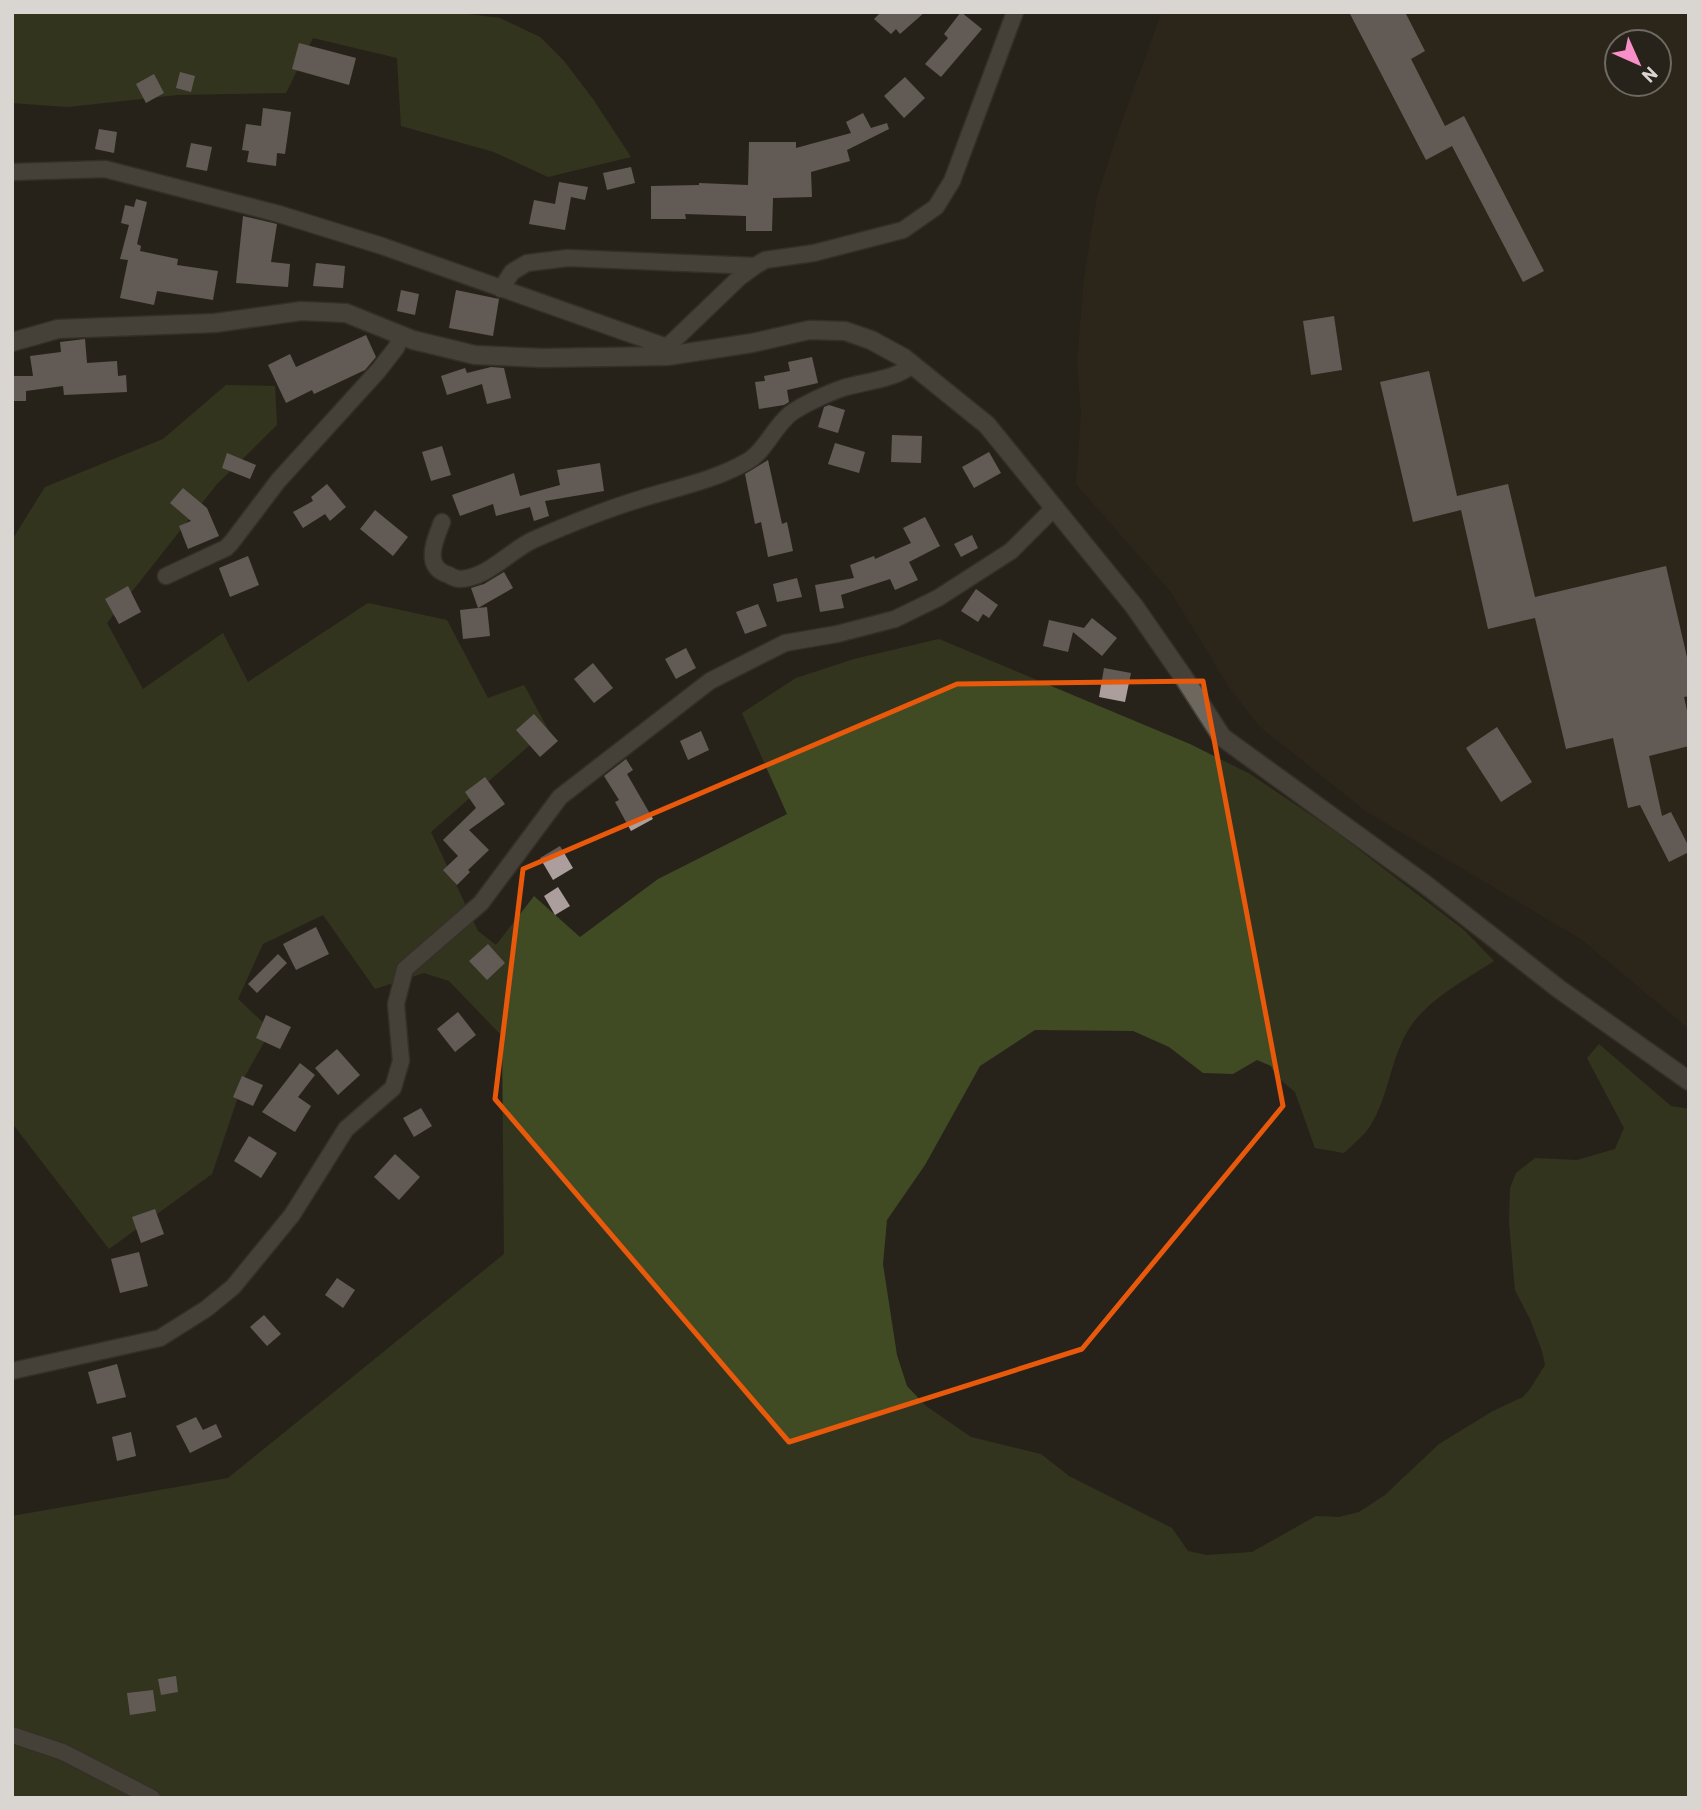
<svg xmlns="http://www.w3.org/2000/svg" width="1701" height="1810" font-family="Barlow,sans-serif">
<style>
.built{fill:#332a1c;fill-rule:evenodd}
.green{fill:#404b24}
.building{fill:#ac9e9c}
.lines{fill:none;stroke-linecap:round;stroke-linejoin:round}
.minor-casing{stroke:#44403a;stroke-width:19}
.tertiary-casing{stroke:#44403a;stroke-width:21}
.minor{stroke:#6d675d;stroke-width:16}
.tertiary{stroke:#6d675d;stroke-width:18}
.marked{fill:none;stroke:#e8590c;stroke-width:5;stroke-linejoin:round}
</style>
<rect width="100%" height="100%" fill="#27221a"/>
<!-- built -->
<path class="built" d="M1162 12H1689V1029L1581 939 1367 812 1259 726 1229 687 1171 592 1076 484 1081 414 1077 362 1084 279 1097 197 1116 138ZM1617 42H1659V84H1617Z"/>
<!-- green -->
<path class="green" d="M12 12H453L500 18 540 37 564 61 593 99 631 157 548 177 494 152 401 126 397 58 313 38 286 93 177 95 68 107 12 103Z
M226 385 275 386 277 425 217 484 107 623 143 689 223 633 248 682 368 603 447 620 488 698 524 685 548 729 431 832 478 931 496 945 534 896 580 937 658 879 787 814 742 713 796 678 854 659 939 639 1190 744 1250 774 1333 830 1464 930 1494 961C1465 980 1430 998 1410 1027 1390 1058 1389 1097 1370 1126 1364 1136 1352 1145 1344 1153L1315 1148 1295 1092 1277 1077 1271 1066 1257 1060 1233 1074 1203 1073 1169 1047 1133 1031 1035 1030 980 1066 925 1165 887 1220 883 1264 897 1355 907 1386 926 1406 971 1437 1041 1454 1069 1476 1172 1528 1188 1551 1207 1555 1252 1552 1316 1516 1339 1517 1359 1512 1385 1495 1439 1444 1493 1411 1523 1397 1530 1389 1545 1365 1542 1351 1530 1319 1515 1290 1509 1223 1510 1188 1516 1173 1535 1158 1577 1160 1615 1149 1624 1128 1587 1058 1599 1044 1671 1106 1689 1109V1798H12V1516L228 1478 504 1254 502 1036 449 981 424 973 375 989 323 915 263 944 238 999 271 1030 245 1076 212 1174 109 1249 12 1123V540L45 487 163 439Z"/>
<!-- building -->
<path class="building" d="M881 12H925L900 34 896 29 891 34 874 19Z
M961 12 982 29 941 77 925 64 948 38 944 34Z
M1349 12H1405L1425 51 1411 59 1445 126 1464 116 1544 271 1523 282 1452 146 1426 160Z
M299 43 356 58 349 85 292 69Z
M180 72 195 76 191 92 176 88Z
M154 74 164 93 146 103 136 84Z
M905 77 925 98 904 118 884 96Z
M263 108 291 112 285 154 277 153 276 166 247 162 249 151 242 150 246 124 261 126Z
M863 113 871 128 887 123 889 129 847 150 850 161 811 172 812 197 773 198 772 231H746V216L685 214 686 219H651V186L699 185V183L748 185 749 142H796V148L851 133 846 122Z
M99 129 117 132 114 153 95 149Z
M191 143 212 147 207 171 186 167Z
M631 167 635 183 607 190 603 173Z
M559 182 588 187 585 200 571 197 565 230 529 224 534 200 555 204Z
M136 199 147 202 137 244 141 246 140 251 178 259 177 265 218 271 213 300 157 291 154 305 120 298 128 260 120 259 129 225 121 223 125 205 134 207Z
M243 216 277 224 271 262 290 264 288 287 236 283Z
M316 263 345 266 343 288 313 286Z
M401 290 419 294 415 315 397 311Z
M456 290 499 299 493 336 449 328Z
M1334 316 1342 370 1311 375 1303 321Z
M366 335 376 357 365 370 314 394 312 390 286 403 268 365 290 354 296 367Z
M85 339 87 363 117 361 118 376 126 375 127 392 64 395 63 386 26 391V401H12V376H33L30 356 61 352 60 342Z
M812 357 818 383 787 390 789 402 784 405 759 409 755 382 765 381 764 376 790 371 788 362Z
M491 367 504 368 511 398 487 404 482 384 447 395 441 376 465 368 467 373Z
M1429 371 1457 496 1508 484 1535 597 1666 566 1689 666V696L1684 697 1689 720V746L1649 756 1662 816 1671 812 1689 847V852L1669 862 1640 805 1628 808 1613 738 1566 749 1535 618 1488 629 1461 510 1413 522 1380 382Z
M829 405 845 410 838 433 818 427 824 407Z
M892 435 922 436 921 463 891 462Z
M835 443 865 452 859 473 828 464Z
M442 446 451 475 431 481 422 452Z
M989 452 1001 473 974 488 962 467Z
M227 453 256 465 250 479 222 468Z
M768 460 782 524 787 522 793 551 768 557 761 522 755 524 745 474Z
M600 463 604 491 545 501 549 516 534 521 530 507 496 516 493 504 460 516 452 495 514 473 520 496 560 485 557 470Z
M327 484 346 507 330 521 325 514 303 528 293 512 313 501 311 497Z
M183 488 207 508 219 536 188 549 179 526 191 521 170 503Z
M375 510 408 537 393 556 360 529Z
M925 517 940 546 909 562 918 580 895 590 890 579 841 595 844 608 820 612 815 585 854 578 850 565 874 556 875 559 911 543 903 528Z
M972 535 978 548 961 557 954 544Z
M248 556 259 585 230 597 219 568Z
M504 572 513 588 478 608 471 588 484 584Z
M797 578 802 597 777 602 773 584Z
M128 586 141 612 119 624 105 599Z
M976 589 998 605 989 618 983 614 978 622 961 611Z
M758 604 767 626 745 634 736 612Z
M487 607 490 636 463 639 460 610Z
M1092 618 1117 638 1102 656 1073 632 1068 652 1043 646 1049 620 1084 628Z
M686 648 696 668 676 679 665 659Z
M593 663 613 688 594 703 574 679Z
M1104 668 1131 673 1125 702 1099 697Z
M534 714 558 741 540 757 516 730Z
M1497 727 1532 782 1501 802 1466 748Z
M701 731 709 750 688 760 680 741Z
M626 759 633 770 627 774 653 819 631 831 615 802 619 800 604 776Z
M485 777 505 804 469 830 489 850 468 870 470 872 457 885 443 870 458 856 443 840 476 808 465 792Z
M560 846 573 868 553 880 540 858Z
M558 887 570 906 555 915 544 896Z
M316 927 329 954 296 970 283 944Z
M488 944 505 963 487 980 469 961Z
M278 954 287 963 257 993 248 984Z
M458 1012 476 1035 455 1052 437 1029Z
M266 1015 291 1027 280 1049 256 1038Z
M337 1049 360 1075 338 1095 315 1068Z
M300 1063 315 1075 298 1097 311 1106 295 1132 262 1112Z
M242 1076 263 1085 253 1106 233 1097Z
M421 1108 432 1126 414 1137 403 1118Z
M249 1136 277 1153 261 1178 234 1161Z
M395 1154 420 1177 399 1200 374 1177Z
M155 1209 164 1234 141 1243 132 1217Z
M139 1252 148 1286 120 1293 111 1259Z
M337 1278 355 1290 343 1308 325 1295Z
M264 1315 281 1334 267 1346 250 1327Z
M117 1364 126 1397 97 1404 88 1372Z
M196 1417 203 1430 216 1424 222 1437 190 1453 176 1426Z
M131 1432 136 1456 117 1461 112 1437Z
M176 1676 178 1692 161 1695 158 1679Z
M153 1690 156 1711 130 1715 127 1693Z"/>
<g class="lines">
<!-- minor casing -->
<g class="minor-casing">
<path id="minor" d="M12 172 105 169 279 214 382 246 667 347
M501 289 512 272 527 263 568 258 755 266
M667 356V347L740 277 755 266 765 260 814 253 903 230 936 207 952 181 1015 12
M442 522C435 540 422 567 449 575 449 576 458 579 459 579 487 579 509 551 533 540 567 525 602 511 637 500 674 488 714 481 748 461 765 451 774 427 790 414 802 405 828 393 843 388 861 382 900 379 912 364
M166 576 226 548 231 543 278 481 378 371 396 348 402 335
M12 1371 160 1338 206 1309 233 1287 292 1215 346 1129 393 1088 401 1061 396 1004 405 969 481 903 560 797 710 681 785 643 837 634 895 619 938 598 1011 551 1055 507
M12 1735 63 1752 152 1798"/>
</g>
<!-- tertiary casing -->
<g class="tertiary-casing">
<path id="tertiary" d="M12 342 58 329 215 323 301 311 346 313 413 340 475 355 542 358 667 356 752 343 809 330 845 331 871 340 904 358 987 425 1134 606 1184 678 1222 737 1426 885 1559 989 1689 1081"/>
</g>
<!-- minor -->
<use href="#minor" class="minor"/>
<!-- tertiary -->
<use href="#tertiary" class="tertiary"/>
</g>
<!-- marked area -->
<path d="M0 0H1701V1810H0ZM1203 681 1283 1106 1082 1349 789 1442 495 1099 523 869 957 684Z" fill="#27221a" fill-opacity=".55" fill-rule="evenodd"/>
<path class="marked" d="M1203 681 1283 1106 1082 1349 789 1442 495 1099 523 869 957 684Z"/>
<!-- border -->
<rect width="1701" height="1810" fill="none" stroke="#d9d5d0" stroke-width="28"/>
<!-- north arrow -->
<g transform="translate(1638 63) rotate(135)"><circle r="33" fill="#27221a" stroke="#6e6a63" stroke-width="2"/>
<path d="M0-5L12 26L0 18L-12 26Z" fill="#f98fc8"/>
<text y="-10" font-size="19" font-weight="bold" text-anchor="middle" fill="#d9d5d0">N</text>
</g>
</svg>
